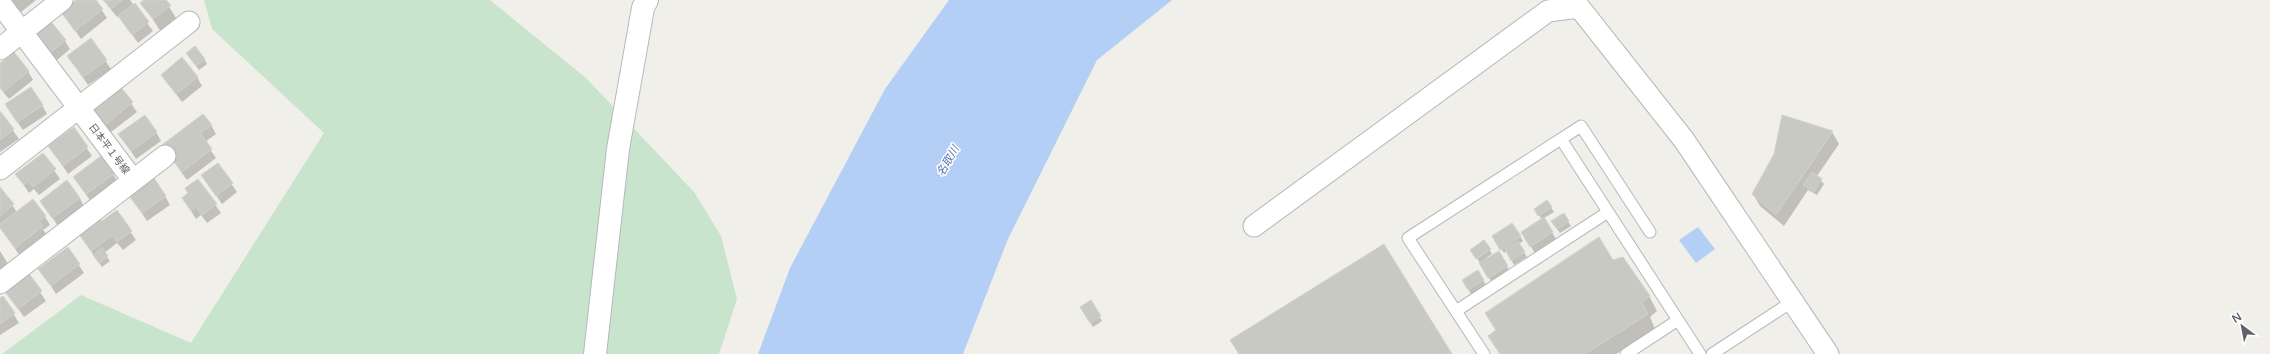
<svg xmlns="http://www.w3.org/2000/svg" width="2270" height="354" font-family="'Varela Round','Noto Sans JP',sans-serif">
<style>
.green{fill:#c9e4cc}
.water{fill:#b3cff6}
.shadow{fill:#0003}
.building{fill:#c8c9c3;stroke:#d4d2c7}
.lines{fill:none;stroke-linecap:round;stroke-linejoin:round}
.service-casing{stroke:#b5b7bb;stroke-width:13}
.minor-casing{stroke:#b5b7bb;stroke-width:23}
.tertiary-casing{stroke:#b5b7bb;stroke-width:24}
.service{stroke:#fff;stroke-width:11}
.minor{stroke:#fff;stroke-width:21}
.tertiary{stroke:#fff;stroke-width:22}
.labels{text-anchor:middle;dominant-baseline:central;stroke-width:3;stroke-linejoin:round;paint-order:stroke}
.street-label{font-size:10px;fill:#606267;stroke:#fff}
.water-label{font-size:11px;font-style:italic;fill:#5474af;stroke:#fff}
</style>
<rect width="100%" height="100%" fill="#f0efe9"/>
<!-- green -->
<path class="green" d="M204 0H490L586 78 694 192 721 236 737 299 719 354H2L81 295 191 343 324 133 212 29Z"/>
<!-- water -->
<path class="water" d="M949 0H1172L1097 60 1008 239 963 354H758L790 268 885 89Z
M1698 227 1715 249 1696 263 1679 240Z"/>
<!-- shadow -->
<path class="shadow" d="M11 0H36L21 12Z
M78 0H95L107 18 81 39 62 12Z
M103 0H130L153 31 138 43 119 15 117 17Z
M145 0H165L179 23 163 35 142 3Z
M39 40 65 41 70 49 56 61Z
M91 40 111 69 88 85 68 56Z
M190 58 204 59 207 64 199 70Z
M0 64 28 71 33 80 9 99 0 88Z
M162 75 197 77 202 86 182 102Z
M119 86 137 112 111 132 97 115Z
M42 105 47 114 23 130 11 113Z
M0 112 19 139 0 152Z
M211 125 216 134 205 142 216 158 187 180 168 154Z
M74 129 92 156 68 174 50 147Z
M156 132 161 141 136 159 120 135Z
M1832 132 1839 144 1817 176 1824 184 1817 195 1808 190 1784 226 1760 206 1753 194Z
M43 154 60 179 39 195 34 189 29 193 17 175Z
M218 164 237 192 222 204 208 184Z
M113 174 118 183 91 202 74 177Z
M198 180 221 213 207 223 201 215 196 219 183 198 189 193Z
M0 189 17 212 45 217 50 225 43 230 47 235 20 256 0 227Z
M165 196 170 205 147 221 134 201Z
M80 198 84 207 58 226 41 201Z
M1547 201 1554 212 1544 218 1557 241 1536 255 1522 232 1542 220 1538 213Z
M117 212 136 240 123 250 117 243 104 253 110 261 102 267 77 231 102 223Z
M1563 214 1571 226 1560 233 1554 225Z
M1512 224 1523 241 1519 244 1527 257 1514 265 1507 251 1504 253 1493 237Z
M1484 241 1492 254 1487 257 1488 259 1499 253 1509 270 1491 281 1472 250Z
M68 249 84 273 56 294 40 269Z
M0 251 8 264 0 270Z
M1612 261 1649 296 1657 311 1650 317 1655 329 1616 354H1500L1496 331 1486 313Z
M1478 271 1486 285 1471 294 1463 280Z
M26 272 46 301 24 317 4 289Z
M3 297 19 323 0 335V299Z
M1090 302 1102 321 1093 327 1081 307Z"/>
<!-- building -->
<path class="building" d="M76 0H96L103 9 75 31 61 12Z
M104 0H122L111 9Z
M144 0H166L171 5 153 19 140 3Z
M135 3 149 22 132 35 118 16Z
M48 18 66 40 50 53 33 31Z
M91 38 107 60 83 77 67 56Z
M195 46 205 59 196 66 186 53Z
M14 52 29 71 4 91 0 86V63Z
M182 57 198 77 176 94 161 75Z
M119 85 133 102 105 125 91 107Z
M31 87 43 105 17 122 5 104Z
M0 111 14 129 0 140Z
M203 114 212 125 200 133 212 149 182 172 162 145Z
M145 115 157 132 131 151 118 134Z
M1782 115 1833 131 1776 215 1752 194 1774 154Z
M74 127 88 147 63 166 48 146Z
M43 153 56 169 33 187 28 181 24 185 15 174Z
M101 156 114 174 86 194 73 177Z
M218 163 233 183 216 196 201 175Z
M1812 172 1822 179 1814 192 1803 185Z
M152 175 166 196 142 213 127 193Z
M198 179 217 204 202 215 196 207 191 211 182 198 188 193 185 188Z
M67 180 80 198 52 218 40 201Z
M0 187 14 204 0 216Z
M33 199 46 216 39 221 43 226 15 248 0 228V224Z
M1547 200 1552 207 1538 216 1534 209Z
M117 210 132 231 117 242 112 235 91 251 76 230 97 215 102 221Z
M1564 213 1569 221 1557 229 1551 221Z
M1544 217 1553 232 1530 247 1521 232Z
M1512 223 1521 236 1500 250 1492 236Z
M1599 237 1613 260 1623 257 1650 296 1642 302 1648 314 1585 354H1500L1488 336 1496 330 1485 313Z
M1484 240 1491 249 1476 259 1470 250Z
M1518 241 1525 252 1511 261 1505 249Z
M1384 244 1452 354H1239L1230 340Z
M68 247 80 264 51 286 38 269Z
M102 248 108 256 99 263 93 255Z
M1499 251 1508 266 1488 278 1479 263Z
M1478 270 1484 280 1468 290 1462 280Z
M27 271 42 291 18 309 3 289Z
M3 296 15 313 0 324V298Z
M1091 300 1101 316 1090 323 1080 307Z"/>
<g class="lines">
<!-- service casing -->
<g class="service-casing">
<path id="service" d="M1561 139 1700 354
M1456 311 1608 212
M1484 354 1408 238 1581 126 1650 232
M1626 354 1678 320
M1712 354 1793 301"/>
</g>
<!-- minor casing -->
<g class="minor-casing">
<path id="minor" d="M0 3 133 180
M0 49 62 0
M0 169 189 22
M1254 226 1548 11 1579 7 1684 140 1828 354
M0 283 165 156"/>
</g>
<!-- tertiary casing -->
<g class="tertiary-casing">
<path id="tertiary" d="M595 354 618 149 643 8 647 0"/>
</g>
<!-- service -->
<use href="#service" class="service"/>
<!-- minor -->
<use href="#minor" class="minor"/>
<!-- tertiary -->
<use href="#tertiary" class="tertiary"/>
</g>
<g class="labels">
<!-- street labels -->
<g class="street-label">
<text transform="translate(109 149) rotate(53)">日本平１号線</text>
</g>
<!-- water labels -->
<g class="water-label">
<text transform="translate(948 161) rotate(-60)">名取川</text>
</g>
</g>
<!-- north arrow -->
<g transform="translate(2242 326) rotate(328)" stroke="#ffffff" stroke-width="3" paint-order="stroke">
<path d="M0-3L7 15L0 10L-7 15Z" fill="#606267"/>
<text y="-6" font-size="11" font-weight="bold" text-anchor="middle" fill="#606267">N</text>
</g>
</svg>
